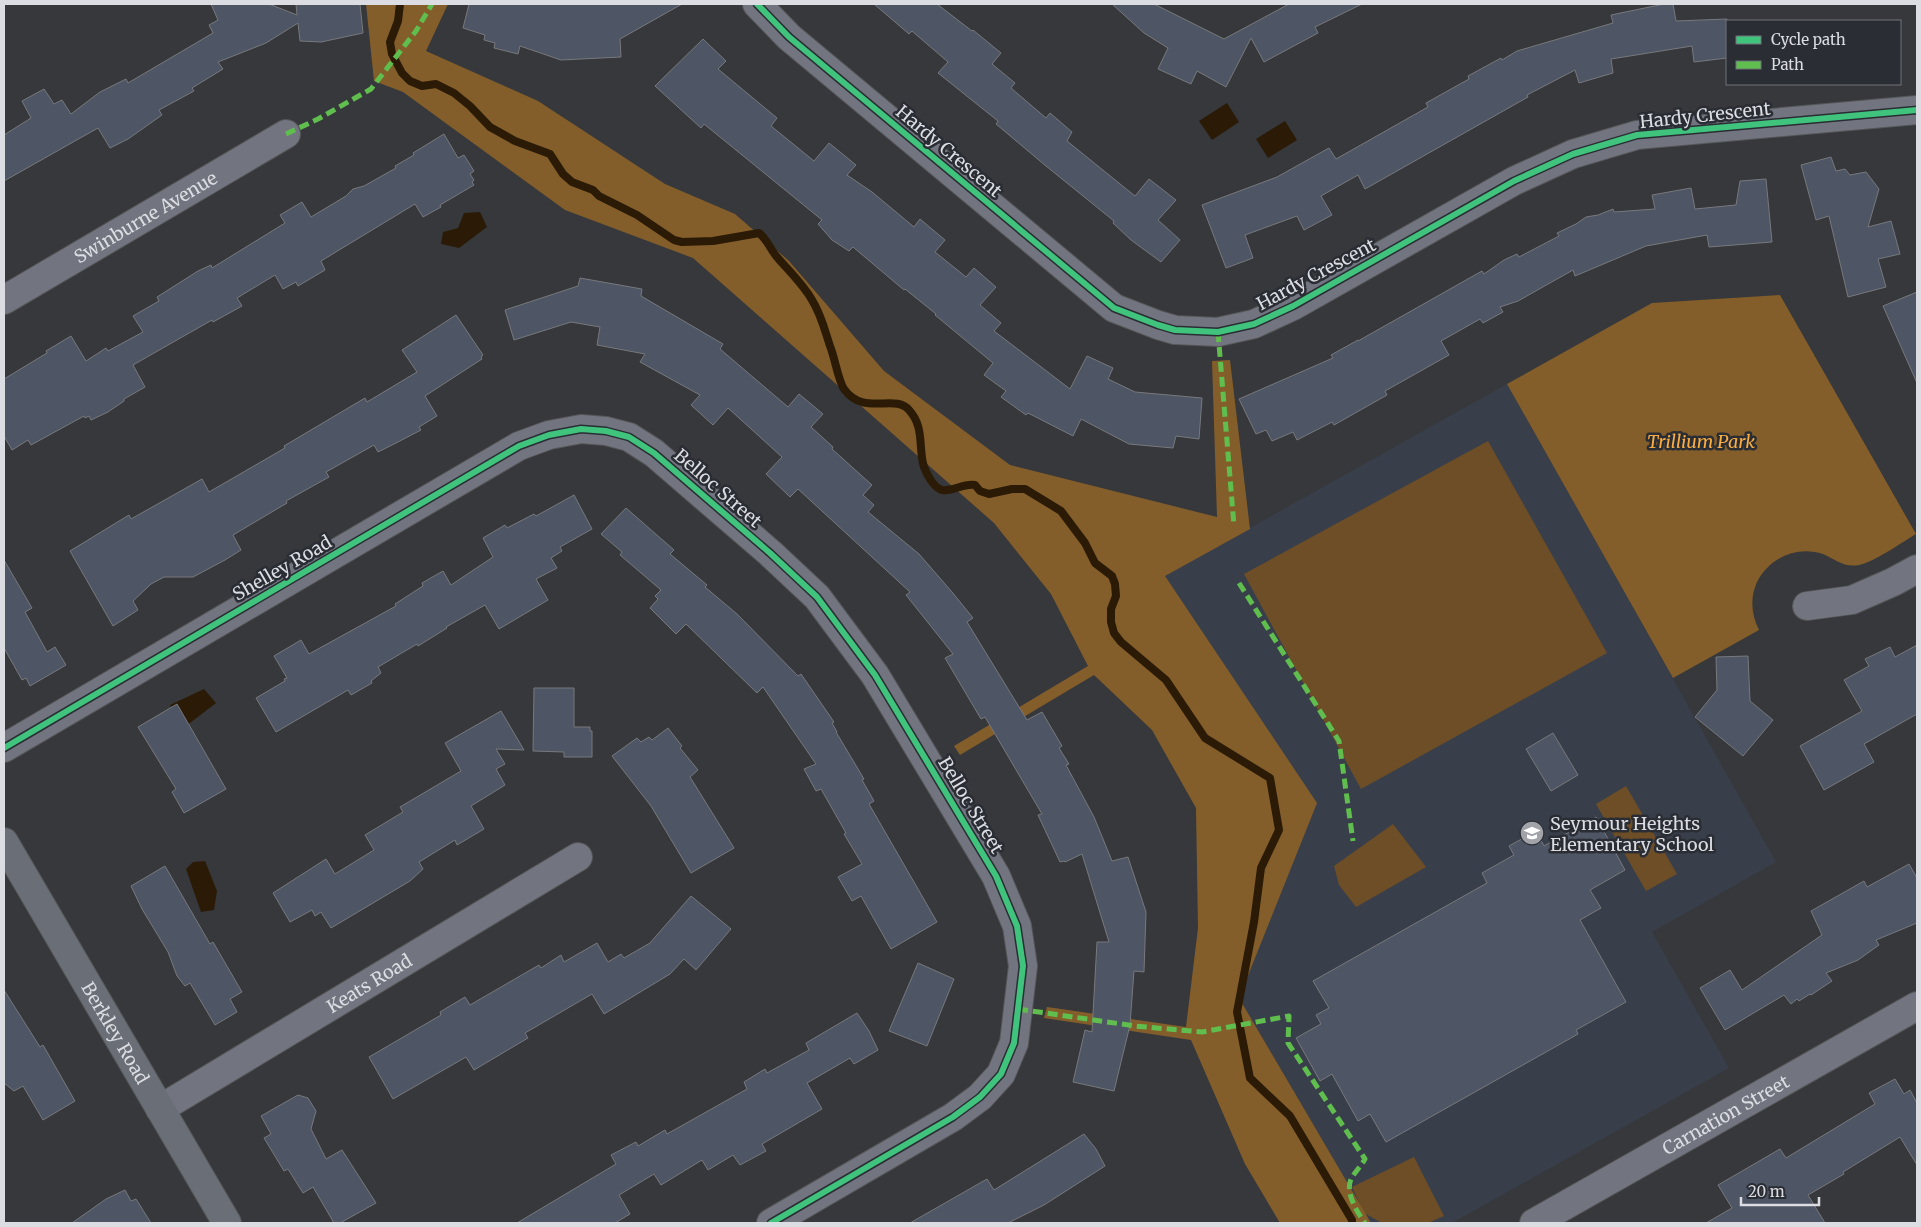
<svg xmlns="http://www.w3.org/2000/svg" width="1921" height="1227" font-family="Merriweather,serif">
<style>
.built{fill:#393f4a}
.green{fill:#6d4e26}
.forest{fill:#845e2a}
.water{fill:#2b1b06}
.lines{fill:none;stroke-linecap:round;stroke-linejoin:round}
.stream{stroke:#2b1b06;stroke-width:8}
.building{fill:#4e5564;stroke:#77797c}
.street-casing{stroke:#555658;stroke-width:30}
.secondary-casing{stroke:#555658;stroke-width:30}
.street{stroke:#72757f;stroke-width:28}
.secondary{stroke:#6a6e77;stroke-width:28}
.quiet{stroke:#5fbe4e;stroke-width:5;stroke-dasharray:10 5;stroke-linecap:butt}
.cycleway-casing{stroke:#2a2d34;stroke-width:9}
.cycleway{stroke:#40c37c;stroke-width:6}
.labels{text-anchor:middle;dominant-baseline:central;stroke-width:5;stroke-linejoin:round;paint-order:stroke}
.street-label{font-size:18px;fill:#dbdde2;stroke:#2a2d34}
.park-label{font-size:18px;font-style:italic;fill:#faad41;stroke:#2a2d34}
.poi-label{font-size:18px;fill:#dbdde2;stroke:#2a2d34;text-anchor:start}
</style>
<rect width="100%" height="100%" fill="#36383b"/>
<!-- built -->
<path class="built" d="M1507 384 1776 862 1652 932 1729 1068 1452 1223H1371L1239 998 1264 934 1164 576Z"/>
<!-- green -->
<path class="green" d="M1488 441 1607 653 1361 789 1244 574Z
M1626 786 1677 874 1646 891 1596 804Z
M1393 824 1426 867 1356 907 1339 885 1334 866Z
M1414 1157 1444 1216 1428 1223H1382L1364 1213 1352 1187Z"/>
<!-- forest -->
<path class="forest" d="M366 4H448L426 51 538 101 665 184 735 214 789 261 884 371 1010 465 1217 517 1212 361 1230 360 1250 529 1165 576 1317 803 1239 998 1371 1223H1280L1245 1164 1191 1040 1044 1018 1047 1007 1186 1027 1198 928 1196 808 1152 730 1094 675 960 755 954 746 1088 666 1051 594 994 523 693 258 565 210 403 92 374 81Z
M1780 295 1916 534C1901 543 1874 562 1859 565 1844 568 1835 559 1823 554 1797 545 1769 558 1757 582 1750 597 1751 614 1759 630L1673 678 1507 384 1652 303Z"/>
<!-- water -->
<path class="water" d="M1227 103 1239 122 1212 140 1199 121Z
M1285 121 1297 140 1268 158 1256 139Z
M480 212 487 227 459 248 441 244 443 232 458 228 464 213Z
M204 689 216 703 186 726 170 705Z
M205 861 217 891 214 910 201 912 186 869 193 862Z"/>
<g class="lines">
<!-- stream -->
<path class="stream" d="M400 4 398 21 390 42 392 54 402 73 410 81 422 86 436 84 454 93 470 106 490 127 515 141 550 154 563 174 572 182 593 190 599 196 637 215 674 240 682 242 713 241 759 233C767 239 770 249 777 257 788 270 803 284 812 300 821 314 825 331 830 346 835 358 838 380 844 389 864 417 895 393 909 410 925 427 918 449 924 467 927 475 934 488 942 490 954 492 962 483 975 485L980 491 989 494 1012 489H1025L1061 511 1085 543 1095 563 1112 576 1115 584 1116 596 1111 609V622L1114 633 1121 642 1166 680 1205 738 1270 778 1279 830 1261 868 1254 922 1237 1012 1250 1078 1290 1116 1352 1220V1223"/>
</g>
<!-- building -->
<path class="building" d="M211 4H269L297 15 296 4H360L363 33 321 42 300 41 298 23 266 43 218 62 223 69 192 88 194 91 159 110 162 115 128 139 110 148 98 128 4 181V135L31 118 22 101 44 89 54 104 62 100 71 114 100 92 126 79 128 83 213 33 209 25 218 20Z
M469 4H682L620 39 621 57 561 60 520 46 518 54 494 48 495 43 484 40 485 35 463 28Z
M874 4H937L972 31 973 30 1001 53 992 64 1015 83 1011 88 1046 118 1050 113 1072 132 1067 141 1135 196 1149 179 1176 200 1158 220 1180 240 1161 262 1131 240 1113 223 1114 221 1046 166 996 124 998 121 938 73 948 62 912 31 909 34Z
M1112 4H1154L1224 39 1289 4H1362L1315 27 1318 33 1264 62 1251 38 1226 87 1197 71 1191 84 1158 69 1168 48 1144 33Z
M1664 4H1673L1676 21 1727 19V58L1694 62 1692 46 1611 59 1613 73 1579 83 1575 70 1527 95 1528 97 1365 189 1358 175 1321 196 1332 215 1304 230 1297 216 1245 235 1253 258 1226 268 1202 205 1277 177 1329 148 1336 159 1428 107 1426 103 1469 79 1468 76 1501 58 1502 60 1517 51 1613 23 1611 15Z
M703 39 726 61 718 69 777 118 771 126 814 161 829 143 856 165 847 175 872 192 914 227 920 219 945 240 935 252 966 277 974 268 996 287 980 305 1001 323 994 331 1070 389 1087 356 1113 368 1108 379 1135 392 1202 398 1199 439 1176 436 1173 448 1129 444 1081 419 1073 436 1028 413 1026 415 1001 397 1006 391 984 375 993 363 935 315 936 314 905 289 904 290 853 247 849 251 832 240 818 224 822 220 704 124 701 128 655 86Z
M444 134 458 158 464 155 474 171 470 174 474 180 472 182 474 185 440 205 441 207 423 217 415 204 321 261 325 270 298 286 296 282 283 289 275 275 237 298 242 306 213 322 212 320 133 365 145 387 124 399V401L108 412 91 420 89 416 85 418 84 416 31 445 28 440 12 450 4 436V379L47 353 46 351 71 336 86 361 106 348 108 351 143 332 133 316 159 301 157 297 198 271 211 265 212 268 285 223 280 215 302 202 311 217 346 196 353 189 364 186 396 168 395 166 414 155 413 153Z
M1831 157 1836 171 1845 169 1850 175 1866 172 1879 189 1868 227 1891 221 1900 254 1878 259 1886 287 1848 297 1829 216 1816 220 1801 165Z
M1766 179 1772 242 1709 247 1707 235 1646 246 1575 276 1573 270 1518 301 1500 307 1503 312 1483 323 1480 319 1441 341 1449 355 1385 391 1387 395 1334 425 1332 422 1297 440 1293 432 1272 441 1266 430 1256 434 1239 399 1333 358 1331 355 1358 340V341L1482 271 1484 274 1504 260 1517 254 1519 257 1559 236 1557 233 1576 224 1586 217 1598 215 1613 209 1614 212 1655 209 1652 195 1691 188 1695 209 1736 205 1740 181Z
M580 278 642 289 641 296 723 344 720 349 788 407 799 394 823 414 811 427 833 447 832 449 872 485 863 495 874 505 868 512 919 554 952 592 973 618 967 622 1027 720 1042 712 1062 746 1059 748 1069 764 1066 765 1094 817 1112 861 1128 857 1146 912 1144 972 1134 971 1130 1025 1114 1091 1073 1082 1085 1030 1092 1032 1097 942H1109L1082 854 1065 862 1064 861 1060 862 1038 815 1042 814 985 717 981 719 945 658 953 654 906 595 910 592 798 489 790 497 766 474 782 457 728 408 713 425 691 405 700 395 640 362 645 354 597 345 600 327 571 322 514 340 505 310 578 286Z
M1917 292V383L1883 306Z
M456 315 483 355 481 357 482 359 425 396 437 416 419 427 421 430 396 443 378 452 374 445 326 472 329 477 286 501 287 503 233 535 241 550 225 560 193 577H164L151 584 133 601 138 610 113 626 70 551 129 515 131 519 202 479 209 492 285 448 284 446 365 398 367 402 417 372 402 350Z
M574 495 592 529 560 547 562 551 551 558 557 568 536 579 548 600 499 629 485 605 446 627 447 628 418 646 417 644 378 667 381 673 371 681 372 683 351 695 348 690 276 732 256 698 285 681 284 679 287 678 274 656 301 640 309 654 396 606 395 604 423 586 422 583 443 571 451 585 493 557 483 538 505 525 507 528 534 514 536 516Z
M626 508 674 550 670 554 707 585 705 587 737 614 798 676 801 674 834 722 832 723 837 732H836L864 779 862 780 874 801 869 804 937 922 891 949 861 896 852 901 838 877 862 864 844 834 846 833 821 789 816 791 804 769 816 764 763 687 757 693 686 624 676 634 650 608 658 599 655 596 661 590 620 555 622 552 601 534Z
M4 560 32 608 25 612 47 652 55 647 66 665 30 686 26 678 22 680 4 648Z
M1917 645V714L1864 744 1874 762 1824 790 1800 746 1862 711 1844 680 1869 666 1865 659 1890 647 1895 657Z
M1748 656 1750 701 1773 720 1743 756 1695 717 1717 690 1716 657Z
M534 688H574V727H590V731H592V757H564V752L533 751Z
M177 704 226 789 184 813 172 792 176 789 138 727Z
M501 711 524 750 496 749 505 764 496 769 505 785 471 806 484 829 457 845 455 840 419 862 423 869 410 881 331 928 321 912 315 916 312 910 290 922 273 893 326 859 335 874 374 850 365 835 403 812 400 807 461 771 445 743Z
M668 728 682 746 680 748 698 770 690 777 734 848 691 873 651 806 612 756 637 738 641 742 649 737 652 740Z
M1553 733 1578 775 1551 791 1526 749Z
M1596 817 1625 870 1590 890 1601 908 1580 920 1626 1002 1576 1030 1578 1034 1386 1142 1370 1114 1358 1121 1332 1074 1320 1081 1296 1038 1321 1024 1316 1015 1329 1008 1313 981 1487 883 1482 873 1514 855 1509 846 1536 831 1544 846Z
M1909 864 1917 878V923L1876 940 1879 945 1858 960 1826 973 1832 981 1811 995 1810 994 1799 1001 1797 999 1791 1004 1784 995 1725 1030 1700 988 1730 970 1742 990 1822 935 1811 911 1864 881 1867 887Z
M165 866 210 944 213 942 242 992 230 999 237 1012 215 1025 190 983 185 986 177 976 168 952 142 909 131 886Z
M691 896 731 929 696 970 684 959 670 974 604 1014 592 994 525 1033 528 1038 474 1070 466 1057 393 1099 369 1057 441 1015 440 1012 465 997 470 1005 539 965 541 968 561 955 564 962 597 943 608 962 621 954 624 958 650 943Z
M918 963 954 979 927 1046 889 1031Z
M4 990 40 1047 43 1045 75 1101 43 1120 23 1086 14 1091 4 1083Z
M857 1013 869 1031 878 1050 854 1064 850 1058 807 1083 822 1109 762 1144 766 1151 740 1165 733 1155 708 1170 702 1160 661 1185 654 1174 619 1195 630 1214 615 1223H517L616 1164 611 1155 636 1142 638 1146 665 1130 667 1134 747 1089 744 1082 765 1069 767 1073 809 1050 806 1043Z
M1895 1079 1904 1094 1910 1090 1917 1103V1165L1900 1137 1843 1172 1844 1174 1808 1195 1825 1223H1706L1732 1208 1718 1185 1780 1149 1786 1158 1875 1104 1869 1093Z
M298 1095 308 1098 316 1111 311 1129 326 1159 342 1150 376 1203 340 1223H334L313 1187 303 1193 288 1169 284 1171 264 1138 271 1134 261 1116Z
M1084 1134 1096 1149 1105 1166 1044 1205 1008 1223H910L987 1179 994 1190Z
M125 1190 131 1201 136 1199 151 1223H72L106 1199Z"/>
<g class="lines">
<!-- street casing -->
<g class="street-casing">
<g id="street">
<path d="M757 4 789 37 1114 308 1158 325 1175 330 1218 332 1254 324 1293 306 1514 181 1573 154 1637 135 1917 110"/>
<path id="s1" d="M4 300 286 134"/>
<path d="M1807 606 1852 600 1893 582 1917 569"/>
<path d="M4 748 519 446 549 435 581 429 606 431 629 437 654 453 770 553 817 597 875 675 996 876 1017 926 1023 966 1014 1043 1001 1074 980 1097 953 1117 771 1223"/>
<path id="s2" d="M160 1109 578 857"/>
<path id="s3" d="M1534 1223 1917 1006"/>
</g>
</g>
<!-- secondary casing -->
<g class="secondary-casing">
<g id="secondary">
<path id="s4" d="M4 842 227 1223"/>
</g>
</g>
<!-- street -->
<use href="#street" class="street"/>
<!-- secondary -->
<use href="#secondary" class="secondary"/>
<!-- quiet -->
<path class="quiet" d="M286 134 318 119 371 89 416 31 432 4
M1218 332 1234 526
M1239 583 1339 741 1353 841
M1018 1009 1135 1026 1202 1032 1289 1016 1288 1043 1365 1159C1361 1166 1355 1172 1351 1179 1345 1193 1357 1212 1365 1223"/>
<!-- cycleway casing -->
<g class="cycleway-casing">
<path id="cycleway" d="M757 4 789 37 1114 308 1158 325 1175 330 1218 332 1254 324 1293 306 1514 181 1573 154 1637 135 1917 110
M4 748 519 446 549 435 581 429 606 431 629 437 654 453 770 553 817 597 875 675 996 876 1017 926 1023 966 1014 1043 1001 1074 980 1097 953 1117 771 1223"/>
</g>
<!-- cycleway -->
<use href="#cycleway" class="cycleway"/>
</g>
<!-- icons -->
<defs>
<g id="school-disc" transform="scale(1.25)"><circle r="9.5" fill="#a1a3a8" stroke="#2a2d34"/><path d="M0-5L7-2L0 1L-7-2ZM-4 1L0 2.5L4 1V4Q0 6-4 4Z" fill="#fff"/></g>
</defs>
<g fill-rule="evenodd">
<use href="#school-disc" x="1532" y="833"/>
</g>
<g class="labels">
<!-- street labels -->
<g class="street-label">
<text transform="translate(1705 115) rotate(-6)">Hardy Crescent</text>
<text transform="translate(949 151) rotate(40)">Hardy Crescent</text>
<text stroke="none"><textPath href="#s1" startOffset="164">Swinburne Avenue</textPath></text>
<text transform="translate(1316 274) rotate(-28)">Hardy Crescent</text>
<text transform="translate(718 488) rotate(41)">Belloc Street</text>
<text transform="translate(282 568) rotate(-30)">Shelley Road</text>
<text transform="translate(971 805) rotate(59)">Belloc Street</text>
<text stroke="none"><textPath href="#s2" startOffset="244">Keats Road</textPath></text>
<text stroke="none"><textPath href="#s4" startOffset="221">Berkley Road</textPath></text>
<text stroke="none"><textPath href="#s3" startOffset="220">Carnation Street</textPath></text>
</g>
<!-- park labels -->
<g class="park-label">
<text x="1701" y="441">Trillium Park</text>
</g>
<!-- poi labels -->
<g class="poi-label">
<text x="1550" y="823">Seymour Heights<tspan x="1550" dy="21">Elementary School</tspan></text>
</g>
</g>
<!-- border -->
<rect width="1921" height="1227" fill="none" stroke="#dbdde2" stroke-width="10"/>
<!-- legend -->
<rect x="1726" y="20" width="175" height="65" fill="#2a2d34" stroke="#71737a"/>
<rect x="1736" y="36" width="25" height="8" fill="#40c37c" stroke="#71737a"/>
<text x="1771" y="45" font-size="15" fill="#dbdde2">Cycle path</text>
<rect x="1736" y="61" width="25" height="8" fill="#5fbe4e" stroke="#71737a"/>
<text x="1771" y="70" font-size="15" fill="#dbdde2">Path</text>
<!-- scale -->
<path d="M1741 1197v8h78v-8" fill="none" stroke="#dbdde2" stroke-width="2.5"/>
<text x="1748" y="1197" font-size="15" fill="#dbdde2" stroke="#2a2d34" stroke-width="4" paint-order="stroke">20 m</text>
</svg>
